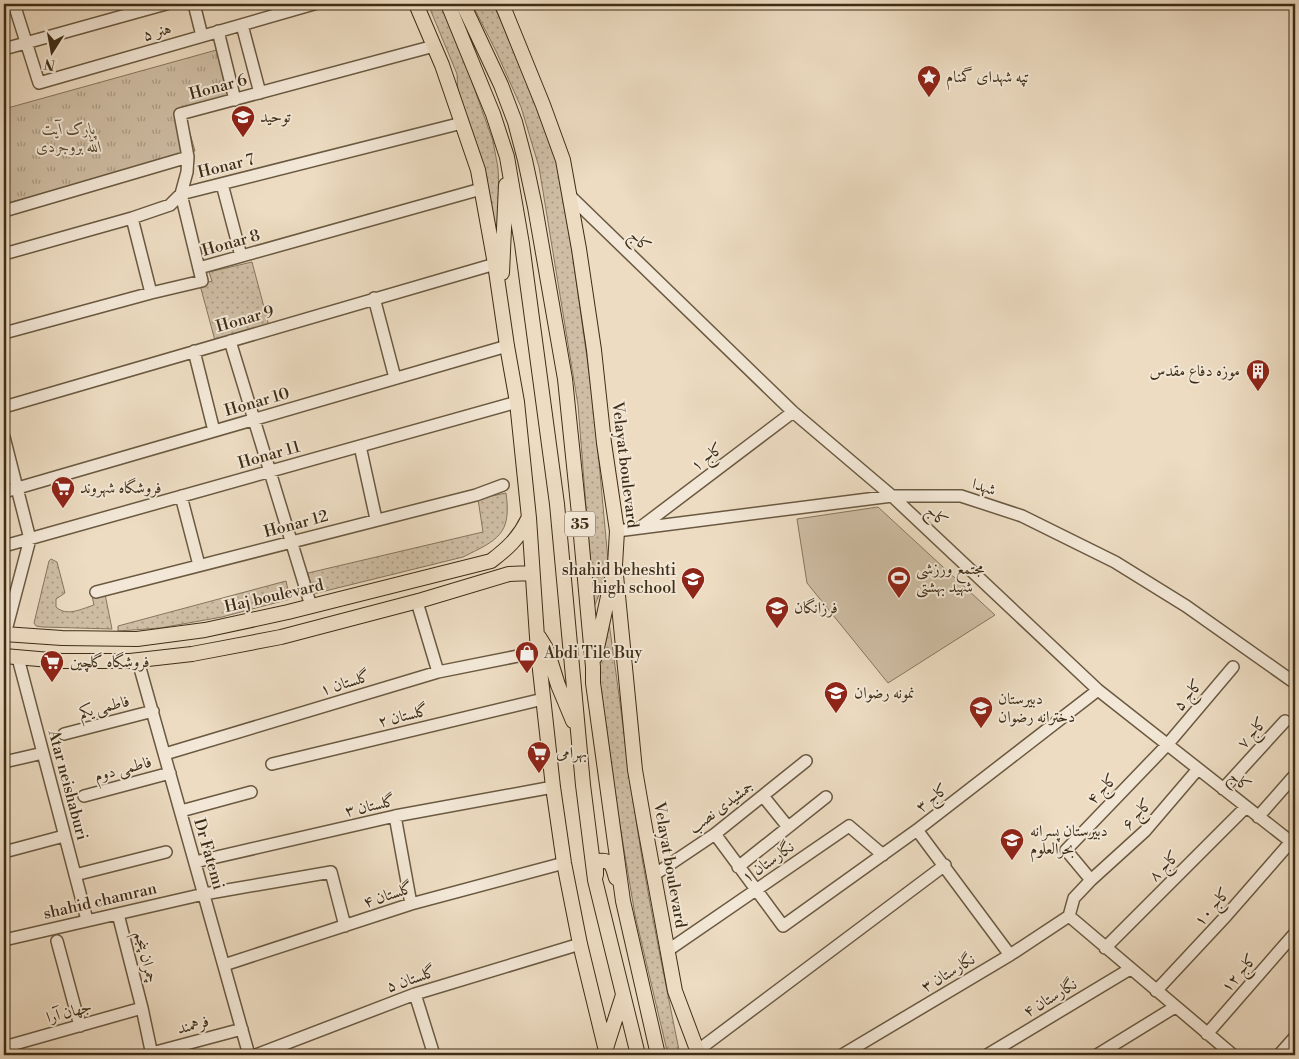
<svg xmlns="http://www.w3.org/2000/svg" width="1299" height="1059" font-family="'Libre Bodoni',Amiri,serif">
<style>
.grass{fill:url(#grass-dots);stroke:#86765e}
.park{fill:url(#park-tufts);stroke:#86765e}
.pitch{fill:#cfbea5;stroke:#86765e}
.lines{fill:none;stroke-linecap:round;stroke-linejoin:round}
.minor-casing{stroke:#6a5941;stroke-width:14}
.major-casing{stroke:#3e2d16;stroke-width:16}
.minor{stroke:#f3e8d7;stroke-width:11}
.major{stroke:#eddcc2;stroke-width:14}
.labels{text-anchor:middle;dominant-baseline:central;stroke-width:4;stroke-linejoin:round;paint-order:stroke}
.shield{fill:#f3e8d7;stroke:#746550;stroke-width:1}
.shield-label{font-size:15px;font-weight:bold;fill:#3e2d16}
.street-label{font-size:16px;fill:#3e2d16;stroke:#f3e8d7}
.poi-label{font-size:16px;fill:#3e2d16;stroke:#f3e8d7;text-anchor:start}
.park-label{font-size:16px;font-style:italic;fill:#5b4a33;stroke:#f3e8d7}
</style>
<defs>
<pattern id="grass-dots" width="8" height="8" patternUnits="userSpaceOnUse" patternTransform="scale(1.25)"><rect width="8" height="8" fill="#cfbea5"/><path d="M2 2h.1M6 6h.1" fill="none" stroke="#a99b85" stroke-width="1.8" stroke-linecap="round"/></pattern>
<pattern id="park-tufts" width="24" height="20" patternUnits="userSpaceOnUse" patternTransform="scale(1.25)"><rect width="24" height="20" fill="#cfbea5"/><path d="M3 7l-1-3M5 7V3M7 7l1-3M15 17l-1-3M17 17v-4M19 17l1-3" fill="none" stroke="#a99b85"/></pattern>
</defs>
<rect width="100%" height="100%" fill="#eddcc2"/>
<filter id="stains"><feTurbulence type="fractalNoise" baseFrequency=".004" numOctaves="4"/><feColorMatrix values="0 0 0 0 .2 0 0 0 0 .09 0 0 0 0 .02 0 0 0 .5 -.17"/></filter>
<radialGradient id="worn" r=".72"><stop offset=".6" stop-color="#630" stop-opacity="0"/><stop offset="1" stop-color="#630" stop-opacity=".3"/></radialGradient>
<!-- grass -->
<path class="grass" d="M428 4H444L493 141 498 168 501 229 494 232 458 98 457 74Z
M472 4H493L526 74 555 154 567 215 594 408 609 571 594 607 578 405 539 167 521 107 496 51Z
M252 262 269 326 217 348 200 285 212 281 209 272Z
M506 493C512 535 497 540 463 557L313 594 308 573 483 532 478 499Z
M51 559 57 562 65 593 56 599V607C67 617 81 609 94 605L92 596 105 594 112 629 43 627 36 626 34 623 49 561Z
M286 581 290 599 222 617 160 628 118 631V626Z
M606 603C619 688 628 773 642 858 653 924 667 990 680 1055H668L635 915 612 778 598 671Z"/>
<!-- park -->
<path class="park" d="M220 49 234 97 184 112 195 151 4 204V109Z"/>
<!-- pitch -->
<path class="pitch" d="M878 507 995 615 888 683 807 583 797 519Z"/>
<g class="lines">
<!-- minor casing -->
<g class="minor-casing">
<path id="minor" d="M14 4 39 83 314 4
M194 4 202 36
M242 25 260 93
M218 31 235 100
M4 49 166 4
M222 184 241 256
M569 195 793 412 892 496 1098 690 1295 845
M4 211 188 157
M132 218 151 293
M4 254 132 218 170 205 181 194 462 123
M199 268 481 189
M374 298 395 378
M4 333 151 293 202 281 181 194 187 172 188 157 180 114 434 46
M230 341 311 606
M194 351 214 431
M4 407 495 264
M4 437 30 539 5 634
M360 446 376 519
M4 492 507 346
M181 496 199 565
M641 527 793 412
M617 531 892 496H961L1022 516 1115 562 1186 606 1295 683
M4 546 517 402
M96 592 476 495 503 485
M417 602 438 672
M18 658 87 920
M138 661 249 1055
M64 734 153 711
M165 754 438 672 538 652
M4 762 43 753
M272 764 543 699
M1198 769 1145 831 1091 880 1074 898 1069 916 1233 1055
M1223 789 1285 721
M84 796 170 773
M763 796 788 827
M181 811 251 792
M395 816 411 904
M1258 817 1295 775
M917 830 1010 955
M715 834 783 926 917 830 1098 690
M4 852 64 836
M195 862 395 816 553 787
M738 867 826 797
M75 875 166 852
M654 875 715 834 806 761
M1091 880 1066 850 1167 745 1233 667
M118 914 142 1008 152 1055
M4 940 204 894 331 872 345 926
M57 941 80 1026
M1105 948 1246 807
M667 951 849 826 883 855
M224 965 411 904 564 863
M1156 991 1226 916 1295 837
M415 994 434 1055
M1207 1034 1295 933
M4 1047 142 1008
M697 1051 945 865
M152 1053 242 1029
M256 1055 415 994 580 944
M842 1055 1010 955 1069 916
M987 1055 1130 969
M1097 1055 1175 1007
M1279 1055 1295 1037"/>
</g>
<!-- major casing -->
<g class="major-casing">
<path id="major" d="M416 4 442 65 478 170 495 264 507 346 517 402 529 518 538 652 553 787 564 863 580 944 607 1055
M448 4 493 114 507 157 522 244 557 504 583 785 595 880 638 1055
M463 4 501 85 515 122 525 160 535 207 565 379 579 514 593 667V683L623 901 658 1055
M502 4 543 105 563 160 579 249 594 350 604 443 617 531 615 565 635 770 644 822 675 991 699 1055
M502 273 506 185
M4 634 62 638 137 639 205 630 288 612 491 561C507 549 519 538 528 519
M539 637 547 650 558 685 573 721
M4 656 62 661H130L192 654 281 637 422 600 509 574 532 573
M595 657 612 578
M596 875V865L599 861C612 859 613 868 616 878
M606 1048 623 995"/>
</g>
<!-- minor -->
<use href="#minor" class="minor"/>
<!-- major -->
<use href="#major" class="major"/>
</g>
<!-- icons -->
<defs>
<g id="sight-pin" transform="scale(1.25)"><path d="M0 17L-7.5 6A9.5 9.5 0 1 1 7.5 6Z" fill="#8f2418" stroke="#f3e8d7"/><path d="M0-6L1.8-2.2L6-1.7L2.9 1.2L3.7 5.4L0 3.3L-3.7 5.4L-2.9 1.2L-6-1.7L-1.8-2.2Z" fill="#fff"/></g>
<g id="school-pin" transform="scale(1.25)"><path d="M0 17L-7.5 6A9.5 9.5 0 1 1 7.5 6Z" fill="#8f2418" stroke="#f3e8d7"/><path d="M0-5L7-2L0 1L-7-2ZM-4 1L0 2.5L4 1V4Q0 6-4 4Z" fill="#fff"/></g>
<g id="building-pin" transform="scale(1.25)"><path d="M0 17L-7.5 6A9.5 9.5 0 1 1 7.5 6Z" fill="#8f2418" stroke="#f3e8d7"/><path d="M-4-6H4V6H1V3H-1V6H-4ZM-2.5-4.3h1.7v1.8h-1.7ZM.8-4.3h1.7v1.8H.8ZM-2.5-1h1.7V.8h-1.7ZM.8-1h1.7V.8H.8Z" fill="#fff"/></g>
<g id="supermarket-pin" transform="scale(1.25)"><path d="M0 17L-7.5 6A9.5 9.5 0 1 1 7.5 6Z" fill="#8f2418" stroke="#f3e8d7"/><path d="M-6-5.5h2.5l.6 2H6L4.5 2H-2.5L-4.4-4H-6ZM-1.5 3.2a1.3 1.3 0 1 0 .1 0ZM3 3.2a1.3 1.3 0 1 0 .1 0Z" fill="#fff"/></g>
<g id="stadium-pin" transform="scale(1.25)"><path d="M0 17L-7.5 6A9.5 9.5 0 1 1 7.5 6Z" fill="#8f2418" stroke="#f3e8d7"/><path d="M0-5a6.5 5 0 1 0 0 10a6.5 5 0 1 0 0-10ZM-3.5-1.8h7v3.6h-7Z" fill="#fff"/></g>
<g id="shop-pin" transform="scale(1.25)"><path d="M0 17L-7.5 6A9.5 9.5 0 1 1 7.5 6Z" fill="#8f2418" stroke="#f3e8d7"/><path d="M-5-2.5h2.3a2.7 3.5 0 0 1 5.4 0H5L5.5 6h-11ZM-1.5-2.5h3a1.5 2.3 0 0 0-3 0Z" fill="#fff"/></g>
</defs>
<g fill-rule="evenodd">
<use href="#sight-pin" x="929" y="77"/>
<use href="#school-pin" x="243" y="117"/>
<use href="#building-pin" x="1258" y="371"/>
<use href="#supermarket-pin" x="63" y="488"/>
<use href="#stadium-pin" x="899" y="578"/>
<use href="#school-pin" x="693" y="579"/>
<use href="#school-pin" x="777" y="608"/>
<use href="#shop-pin" x="527" y="653"/>
<use href="#supermarket-pin" x="52" y="662"/>
<use href="#school-pin" x="836" y="693"/>
<use href="#school-pin" x="981" y="708"/>
<use href="#supermarket-pin" x="539" y="753"/>
<use href="#school-pin" x="1012" y="840"/>
</g>
<g class="labels">
<!-- shield labels -->
<rect class="shield" x="565" y="511.5" width="30" height="25" rx="4"/>
<g class="shield-label">
<text x="580" y="524">35</text>
</g>
<!-- street labels -->
<g class="street-label">
<text transform="translate(157 32) rotate(-16)">هنر ۵</text>
<text transform="translate(218 87) rotate(-15)">Honar 6</text>
<text transform="translate(226 166) rotate(-14)">Honar 7</text>
<text transform="translate(640 241) rotate(44)">کاج</text>
<text transform="translate(231 243) rotate(-16)">Honar 8</text>
<text transform="translate(245 319) rotate(-16)">Honar 9</text>
<text transform="translate(257 402) rotate(-16)">Honar 10</text>
<text transform="translate(269 455) rotate(-16)">Honar 11</text>
<text transform="translate(707 457) rotate(-37)">کاج ۱</text>
<text transform="translate(625 465) rotate(83)">Velayat boulevard</text>
<text transform="translate(984 487) rotate(17)">شهدا</text>
<text transform="translate(937 516) rotate(43)">کاج</text>
<text transform="translate(296 524) rotate(-15)">Honar 12</text>
<text transform="translate(274 596) rotate(-13)">Haj boulevard</text>
<text transform="translate(345 683) rotate(-17)">گلستان ۱</text>
<text transform="translate(1188 695) rotate(-50)">کاج ۵</text>
<text transform="translate(104 707) rotate(-14)">فاطمی یکم</text>
<text transform="translate(403 716) rotate(-14)">گلستان ۲</text>
<text transform="translate(1252 733) rotate(-48)">کاج ۷</text>
<text transform="translate(123 769) rotate(-15)">فاطمی دوم</text>
<text transform="translate(1240 781) rotate(39)">کاج</text>
<text transform="translate(68 785) rotate(75)">Atar neishaburi</text>
<text transform="translate(1102 789) rotate(-46)">کاج ۴</text>
<text transform="translate(932 798) rotate(-38)">کاج ۳</text>
<text transform="translate(370 806) rotate(-13)">گلستان ۳</text>
<text transform="translate(721 807) rotate(-37)">جمشیدی نصب</text>
<text transform="translate(1137 814) rotate(-47)">کاج ۶</text>
<text transform="translate(209 854) rotate(74)">Dr Fatemi</text>
<text transform="translate(768 862) rotate(-35)">نگارستان ۱</text>
<text transform="translate(670 865) rotate(80)">Velayat boulevard</text>
<text transform="translate(1164 866) rotate(-45)">کاج ۸</text>
<text transform="translate(388 895) rotate(-18)">گلستان ۴</text>
<text transform="translate(100 901) rotate(-13)">shahid chamran</text>
<text transform="translate(1212 907) rotate(-48)">کاج ۱۰</text>
<text transform="translate(146 957) rotate(76)">چمران پنجم</text>
<text transform="translate(948 973) rotate(-31)">نگارستان ۳</text>
<text transform="translate(1239 973) rotate(-49)">کاج ۱۲</text>
<text transform="translate(411 979) rotate(-19)">گلستان ۵</text>
<text transform="translate(1050 998) rotate(-31)">نگارستان ۴</text>
<text transform="translate(69 1012) rotate(-15)">جهان آرا</text>
<text transform="translate(193 1025) rotate(-15)">فرهمند</text>
</g>
<!-- poi labels -->
<g class="poi-label">
<text x="946" y="77">تپه شهدای گمنام</text>
<text x="260" y="117">توحید</text>
<text x="1240" y="371" text-anchor="end">موزه دفاع مقدس</text>
<text x="80" y="488">فروشگاه شهروند</text>
<text x="916" y="569">مجتمع ورزشی<tspan x="916" dy="18">شهید بهشتی</tspan></text>
<text x="676" y="570" text-anchor="end">shahid beheshti<tspan x="676" dy="18">high school</tspan></text>
<text x="794" y="608">فرزانگان</text>
<text x="544" y="653">Abdi Tile Buy</text>
<text x="70" y="662">فروشگاه گلچین</text>
<text x="854" y="693">نمونه رضوان</text>
<text x="998" y="699">دبیرستان<tspan x="998" dy="18">دخترانه رضوان</tspan></text>
<text x="556" y="753">بهرامی</text>
<text x="1030" y="831">دبیرستان پسرانه<tspan x="1030" dy="18">بحرالعلوم</tspan></text>
</g>
<!-- park labels -->
<g class="park-label">
<text x="69" y="129">پارک آیت<tspan x="69" dy="18">الله بروجردی</tspan></text>
</g>
</g>
<!-- margin -->
<rect width="1299" height="1059" fill="none" stroke="#eddcc2" stroke-width="20"/>
<rect x="5" y="5" width="1289" height="1049" fill="none" stroke="#3e2d16" stroke-width="2.5"/>
<rect x="10" y="10" width="1279" height="1039" fill="none" stroke="#3e2d16"/>
<!-- north arrow -->
<g transform="translate(52 52) rotate(191)" stroke="#f3e8d7" stroke-width="4" paint-order="stroke">
<path d="M0-4L9 19L0 12L-9 19Z" fill="#3e2d16"/>
<text y="-8" font-size="14" font-weight="bold" text-anchor="middle" fill="#3e2d16">N</text>
</g>
<rect width="100%" height="100%" filter="url(#stains)"/>
<rect width="100%" height="100%" fill="url(#worn)"/>
</svg>
